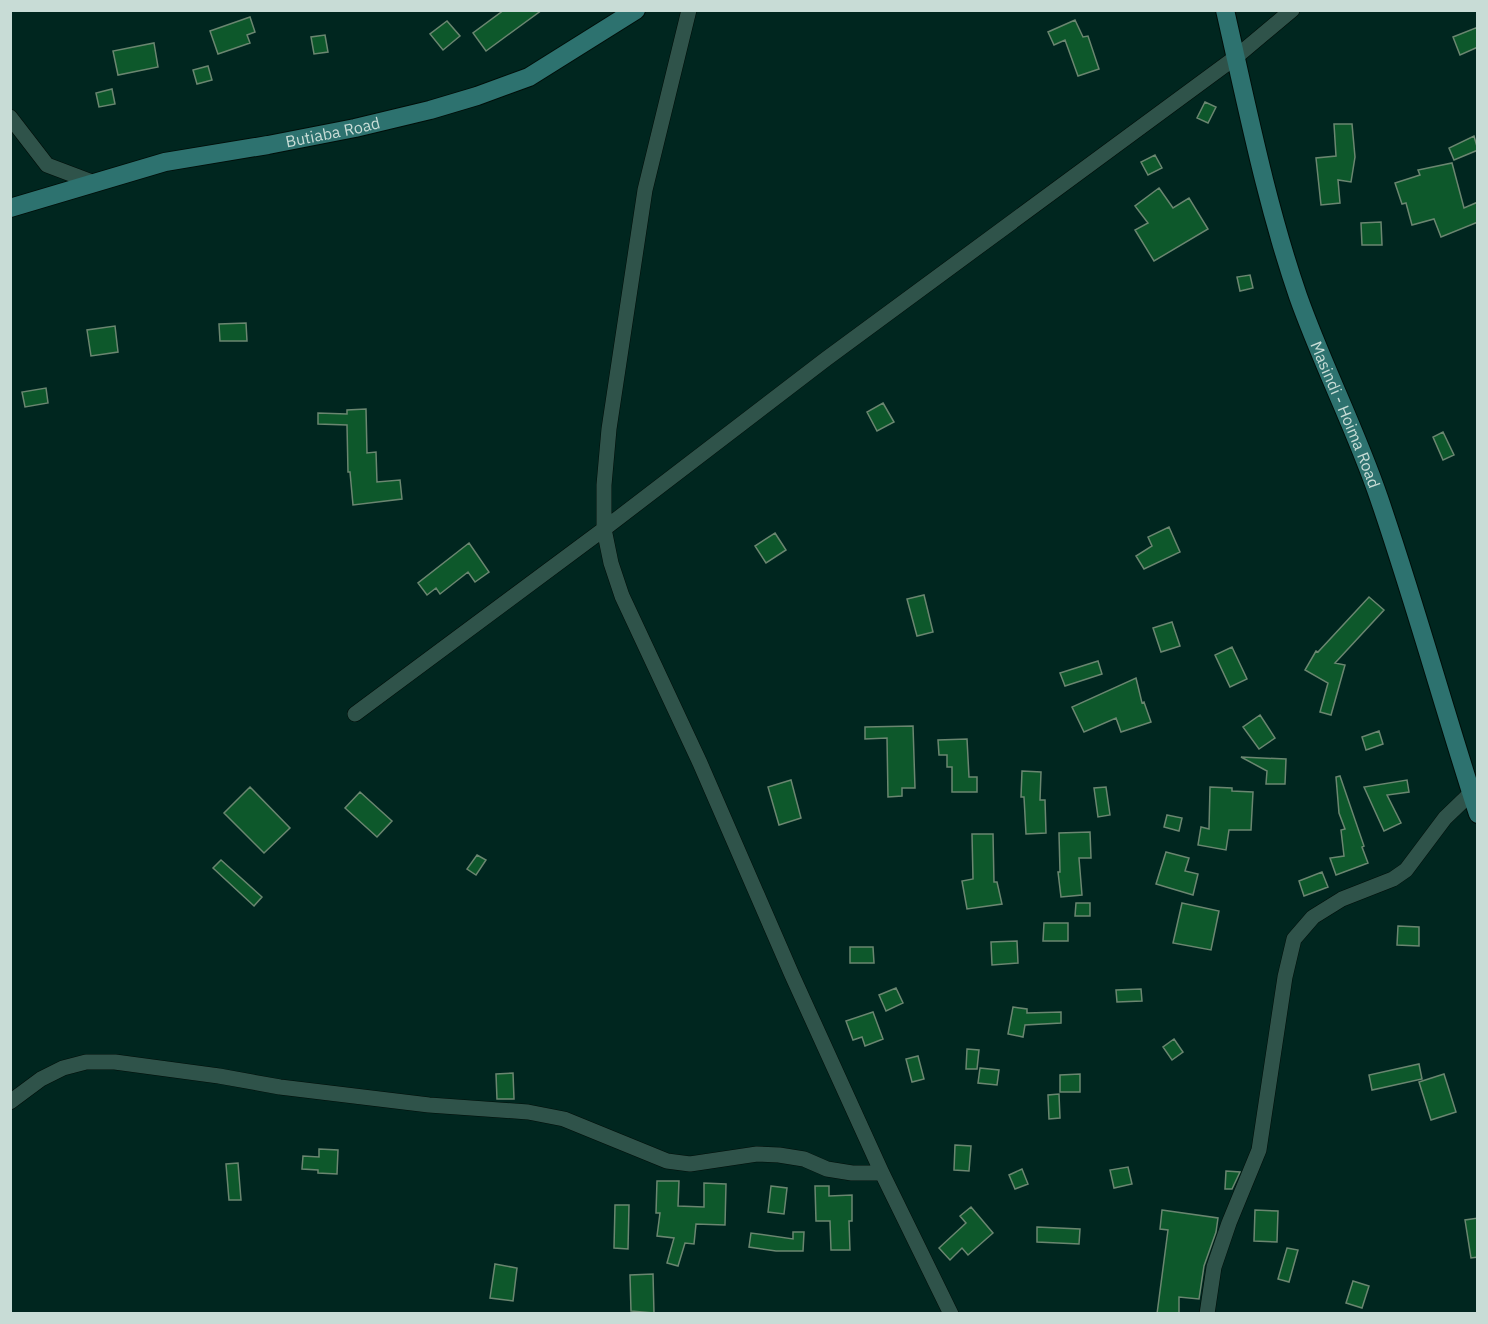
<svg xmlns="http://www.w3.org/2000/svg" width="1488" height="1324" font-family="'IBM Plex Sans',sans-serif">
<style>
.building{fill:#0d582b;stroke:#6a8670;stroke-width:1.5}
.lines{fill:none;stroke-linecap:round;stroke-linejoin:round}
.street-casing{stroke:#000e09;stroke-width:16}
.secondary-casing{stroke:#000e09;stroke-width:20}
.street{stroke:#2f534a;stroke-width:15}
.secondary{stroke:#2d726f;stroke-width:18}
.labels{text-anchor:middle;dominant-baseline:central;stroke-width:4.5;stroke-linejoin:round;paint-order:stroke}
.street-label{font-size:16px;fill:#c8dcd6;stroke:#010c09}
</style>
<rect width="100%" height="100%" fill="#00261f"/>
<!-- building -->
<path class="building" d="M504 10H542L486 51 473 33Z
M250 17 255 32 247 35 250 43 218 54 210 31Z
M1075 20 1083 37 1088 36 1099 69 1078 76 1065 40 1054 45 1048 32Z
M447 21 460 36 443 50 430 34Z
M1478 27V47L1460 55 1453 37Z
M325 35 328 52 314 54 311 37Z
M154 43 158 67 118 75 113 51Z
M208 66 212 80 197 84 193 70Z
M112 89 115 104 99 107 96 93Z
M1205 102 1216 107 1208 123 1197 118Z
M1334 124H1352L1355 157 1351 182 1338 180 1340 203 1321 205 1316 158 1336 156Z
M1474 136 1478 150 1454 160 1449 148Z
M1155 155 1162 168 1148 175 1141 162Z
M1452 163 1464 208 1478 202V222L1441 237 1434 219 1412 225 1406 203 1402 204 1395 183 1420 175 1418 170Z
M1159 188 1173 208 1189 198 1208 229 1154 261 1135 230 1148 223 1135 206Z
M1381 222 1382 245H1362L1361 223Z
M1250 275 1253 288 1240 291 1237 277Z
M246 323 247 341H220L219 324Z
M115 326 118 352 91 356 87 330Z
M46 388 48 403 25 407 22 392Z
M883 403 894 422 877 431 867 412Z
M366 409 367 453 376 452 377 482 400 480 402 499 353 505 350 472H348L347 425 318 424V413L347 414V410Z
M1443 432 1454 455 1443 460 1433 437Z
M1169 527 1180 552 1144 569 1136 556 1152 546 1148 537Z
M775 533 786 550 766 563 755 546Z
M469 543 489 572 475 582 468 572 440 594 436 588 427 595 418 583Z
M924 595 933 632 917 636 907 599Z
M1369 597 1384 610 1335 663 1345 665 1331 715 1320 712 1328 683 1305 670 1316 651 1318 652Z
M1172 622 1180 646 1161 652 1153 628Z
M1232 647 1247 679 1230 687 1215 655Z
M1098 661 1102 674 1065 686 1060 673Z
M1136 678 1142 703 1144 702 1151 722 1121 732 1116 718 1084 732 1072 707Z
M1260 715 1275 738 1259 749 1243 727Z
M913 726 915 788H902V796L888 797 887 738 865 739V727Z
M1379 731 1383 744 1366 750 1362 737Z
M967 739 969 777H977V792H952V767H947V755H939L938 740Z
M1241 757 1286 759 1285 784H1266L1267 771Z
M1022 771 1041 772 1040 800H1045L1046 833 1026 834 1024 797H1021Z
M1340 776 1364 846 1362 847 1368 863 1336 875 1330 858 1344 856 1341 830 1345 829 1339 813 1336 777Z
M791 780 801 818 779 825 768 787Z
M1407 780 1409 792 1387 795 1401 823 1384 831 1364 787Z
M250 787 290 828 264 853 224 813Z
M1106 787 1110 815 1098 817 1094 788Z
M1210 787 1232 788V791L1253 792 1251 830H1229L1226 850 1198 845 1201 827 1209 829Z
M360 792 392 821 377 837 345 808Z
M1167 815 1182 818 1179 831 1164 827Z
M1090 832 1091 858H1079L1082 895 1061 897 1058 872H1060L1059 833Z
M972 834H993L994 882H997L1002 904 967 909 962 881 973 879Z
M1166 852 1189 858 1185 871 1198 874 1193 895 1156 884Z
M477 855 486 860 476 875 467 869Z
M221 860 262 897 254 906 213 868Z
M1322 872 1328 887 1304 896 1299 881Z
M1076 903H1090V916H1075Z
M1182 903 1219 911 1211 950 1173 943Z
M1044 923H1068V941H1043Z
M1398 926 1419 927V946L1397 945Z
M1017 941 1018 963 992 965 991 942Z
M850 947H873L874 963H850Z
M896 988 903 1003 886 1011 879 995Z
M1141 989 1142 1001 1117 1002 1116 990Z
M1013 1007 1027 1009V1013L1061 1012V1023L1025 1025 1023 1037 1008 1034Z
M873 1012 883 1039 865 1046 862 1037 853 1040 846 1021Z
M1174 1039 1183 1052 1172 1060 1163 1047Z
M967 1049 979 1050 977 1069H966Z
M918 1056 924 1079 912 1082 906 1059Z
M1419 1064 1422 1079 1372 1090 1369 1075Z
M980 1068 999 1070 997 1085 978 1083Z
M513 1073 514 1099H497L496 1074Z
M1080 1074V1092H1060V1075Z
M1444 1074 1456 1112 1431 1120 1419 1082Z
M1059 1094 1060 1118 1049 1119 1048 1095Z
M955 1145 971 1146 969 1171 954 1170Z
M319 1149 338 1150 337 1174 318 1173V1170L302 1169 303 1156 319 1157Z
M238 1163 241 1200H229L226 1164Z
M1128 1167 1132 1184 1114 1188 1110 1170Z
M1022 1169 1028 1184 1015 1189 1009 1175Z
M1226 1171 1240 1172 1232 1189H1225Z
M657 1181H679L678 1206 704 1207V1183L726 1184 725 1225 696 1224 694 1244 685 1243 678 1266 667 1263 674 1238 657 1236 660 1213H656Z
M771 1186 787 1188 784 1214 768 1212Z
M815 1186H829V1196L852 1195V1221H849L850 1250H831L830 1221H816Z
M615 1205H629L628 1249 614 1248Z
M971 1207 993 1233 968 1255 962 1248 950 1260 939 1248 966 1223 960 1216Z
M1162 1210 1218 1218 1216 1232 1204 1266 1199 1299 1179 1297V1314H1157L1168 1230 1160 1229Z
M1255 1210 1278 1211 1277 1242 1254 1241Z
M1478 1218V1257L1471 1258 1465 1220Z
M1037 1227 1080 1229 1079 1244 1037 1242Z
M793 1232H804L803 1251H776L749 1247 751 1233 793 1239Z
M1287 1248 1298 1250 1289 1282 1278 1279Z
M495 1264 517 1268 513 1301 490 1298Z
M653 1274 654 1313 631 1311 630 1275Z
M1353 1281 1369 1286 1362 1308 1346 1303Z"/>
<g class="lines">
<!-- street casing -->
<g class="street-casing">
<path id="street" d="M689 10 645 190 609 429 604 485V529L611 563 622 596 700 763 792 975 882 1173 951 1314
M10 117 47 165 92 182
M355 714 604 529 826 359 1236 57 1292 10
M10 1102 41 1079 63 1068 86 1062H115L219 1076 280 1087 429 1105 528 1112 564 1119 667 1161 690 1164 757 1154 779 1155 804 1159 827 1169 852 1173H882
M1207 1314 1214 1267 1229 1223 1259 1150 1285 977 1294 939 1313 917 1342 899 1393 879 1406 870 1445 818 1471 793"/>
</g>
<!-- secondary casing -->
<g class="secondary-casing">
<g id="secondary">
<path id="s1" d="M1225 10C1247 106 1266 203 1298 296 1322 364 1356 430 1379 498 1415 603 1444 709 1478 814"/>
<path id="s2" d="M10 208 165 162 268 145 355 128 430 110 477 96 529 77 636 10"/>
</g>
</g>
<!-- street -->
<use href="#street" class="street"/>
<!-- secondary -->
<use href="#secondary" class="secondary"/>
</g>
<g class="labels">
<!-- street labels -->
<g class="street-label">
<text stroke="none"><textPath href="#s2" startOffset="332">Butiaba Road</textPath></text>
<text stroke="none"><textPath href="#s1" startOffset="423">Masindi - Hoima Road</textPath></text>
</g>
</g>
<!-- border -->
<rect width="1488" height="1324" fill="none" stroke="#c8dcd6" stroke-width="24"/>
</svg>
